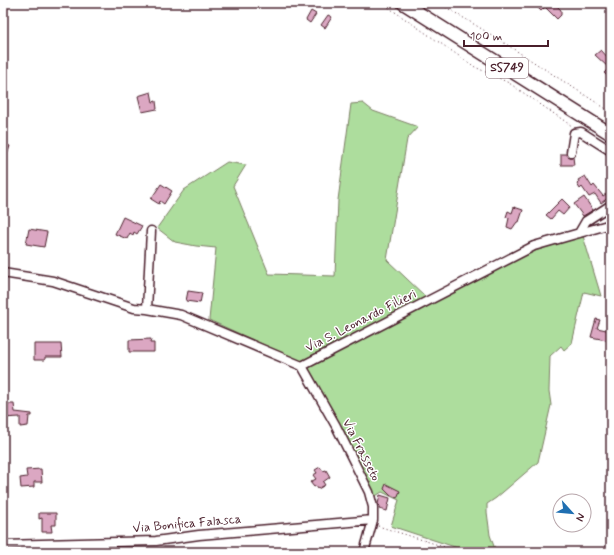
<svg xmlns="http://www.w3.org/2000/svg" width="614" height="555" font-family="Mynerve,sans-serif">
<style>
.green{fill:#addd9d;stroke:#7c7e64}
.building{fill:#dba7c2;stroke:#4a1f2b}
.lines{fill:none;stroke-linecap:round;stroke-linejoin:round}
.minor-casing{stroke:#4a1f2b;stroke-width:11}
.highway-casing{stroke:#4a1f2b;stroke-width:15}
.path{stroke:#4a1f2b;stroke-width:1;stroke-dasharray:1 3;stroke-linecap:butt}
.minor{stroke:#fff;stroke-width:8}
.highway{stroke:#fff;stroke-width:12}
.labels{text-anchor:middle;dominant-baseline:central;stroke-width:3;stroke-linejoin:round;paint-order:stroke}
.shield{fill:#fff;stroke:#80626b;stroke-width:1}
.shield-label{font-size:12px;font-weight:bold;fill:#4a1f2b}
.street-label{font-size:13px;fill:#4a1f2b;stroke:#fff}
</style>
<rect width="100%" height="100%" fill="#fff"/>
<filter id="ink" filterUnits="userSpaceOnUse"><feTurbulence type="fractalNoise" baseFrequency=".025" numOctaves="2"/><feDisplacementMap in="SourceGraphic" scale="8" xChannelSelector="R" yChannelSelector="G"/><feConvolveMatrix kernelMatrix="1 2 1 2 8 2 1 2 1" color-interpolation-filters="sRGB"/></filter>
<g filter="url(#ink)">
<!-- green -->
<path class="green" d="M363 103 373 111 418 127 407 139 387 260 426 297 302 362 209 320 216 248 196 246 175 242 157 228 184 190 227 162 246 165 233 186 269 274 335 276 338 200 351 104Z
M583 236 601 296 584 292 572 343 564 350 561 346 550 356 549 391 551 405 538 462 496 498 487 504V512L490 535 496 552H470L391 526 399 500 382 492 374 497 307 369 310 363 531 252Z"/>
<!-- building -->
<path class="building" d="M533 3H554L561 10V15L557 19 545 7 541 11Z
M311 11 316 14 310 23 306 20Z
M328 15 332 17 325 28 321 25Z
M601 50 611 61V79L604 73 609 68 595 55Z
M151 92 153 102 156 101 157 109 142 112 138 96Z
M3 144 10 146 4 164H3Z
M561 154H566L570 157H573L574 165H561Z
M585 176 592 187 594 185 603 196 606 194 608 198 601 203 595 194 589 197 582 187 580 189 577 184 579 182 578 180Z
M161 184 172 191 164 204 160 201 159 204 151 199Z
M584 197 593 210 583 216 574 204Z
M562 199 570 207 563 215 558 211 551 219 546 215Z
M514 207 523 210 519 222H517L512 229 507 227 509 218 506 217 508 211 512 213Z
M123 217 142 226 137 234 134 232 133 235 130 233 127 239 115 234Z
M29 229 47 232 44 247 26 244Z
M188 291 202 293 200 303 186 301Z
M596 319 600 320 597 328 611 331V341L591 337Z
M151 339 150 343H154V352H129V340Z
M34 344H61L62 357H45V360H34Z
M3 404H14L15 412 32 414V416H29L28 426 20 427V417L3 418Z
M320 467 323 471 326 470 330 477 323 482 325 485 318 489 316 486 314 487 310 482 316 479 313 475 317 473 315 470Z
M41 469 42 482H34V487L21 488 20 478 27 477 26 470Z
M386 484 400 491 397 498 391 495V496L384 489Z
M380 495 390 498 387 511 379 509 380 506 378 504Z
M39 513H56V525H51L52 532H42V518L39 519Z"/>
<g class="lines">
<!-- minor casing -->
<g class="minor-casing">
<path id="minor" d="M571 152 574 133 581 132 611 151
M579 233 586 221 611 205
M3 273 53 281 134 308 147 309 181 315 302 366 534 246 611 224
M147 309 151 231
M302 366 336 426 369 492 373 507V520L364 552
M3 545 156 541 199 535 373 520"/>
</g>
<!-- highway casing -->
<g class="highway-casing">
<path id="highway" d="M403 3 611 134"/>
</g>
<!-- path -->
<path class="path" d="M382 3 475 67 509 83 572 126
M439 3 495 37 611 112
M378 526 461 552"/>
<!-- minor -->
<use href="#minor" class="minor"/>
<!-- highway -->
<use href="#highway" class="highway"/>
</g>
</g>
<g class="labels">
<!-- shield labels -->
<rect class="shield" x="486" y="58" width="42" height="20" rx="3"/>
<g class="shield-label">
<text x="507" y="68">SS749</text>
</g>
<!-- street labels -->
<g class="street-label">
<text transform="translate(361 321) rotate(-27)">Via S. Leonardo Filieri</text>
<text transform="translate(361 450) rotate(63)">Via Frasseto</text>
<text transform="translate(187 524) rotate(-5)">Via Bonifica Falasca</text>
</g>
</g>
<!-- margin -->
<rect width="614" height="555" fill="none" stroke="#fff" stroke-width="16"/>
<rect x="8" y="8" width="598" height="539" fill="none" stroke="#4a1f2b" stroke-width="1.5" filter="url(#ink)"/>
<!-- north arrow -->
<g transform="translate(572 513) rotate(117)"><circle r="19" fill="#ffffff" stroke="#b7a5aa"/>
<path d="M0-3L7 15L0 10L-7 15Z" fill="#1f6fb2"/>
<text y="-6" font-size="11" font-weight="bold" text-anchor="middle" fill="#4a1f2b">N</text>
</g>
<!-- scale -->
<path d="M464 40v6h84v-6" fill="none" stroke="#4a1f2b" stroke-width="2"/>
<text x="470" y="40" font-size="12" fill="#4a1f2b" stroke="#ffffff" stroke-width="3" paint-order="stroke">100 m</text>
</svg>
